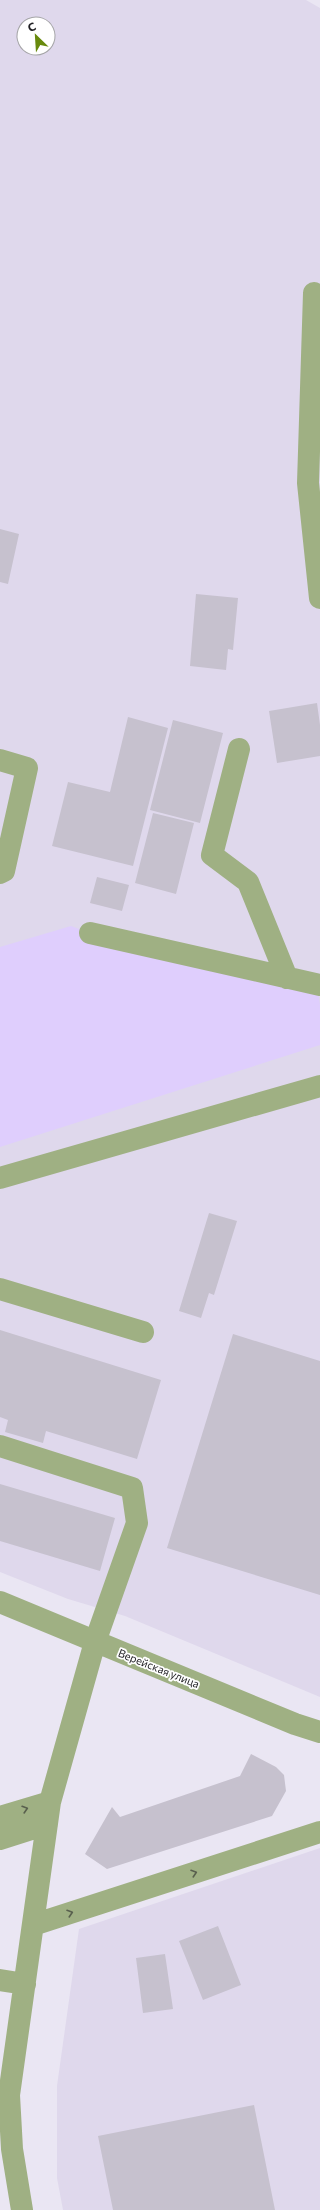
<svg xmlns="http://www.w3.org/2000/svg" width="320" height="2210" font-family="Commissioner,sans-serif">
<style>
.built{fill:#dfd8ec;fill-rule:evenodd}
.green{fill:#dfcefd}
.building{fill:#c6c1ce}
.lines{fill:none;stroke-linecap:round;stroke-linejoin:round}
.minor{stroke:#9fb083;stroke-width:22}
.oneway{stroke:#59604e}
.labels{text-anchor:middle;dominant-baseline:central;stroke-width:3.5;stroke-linejoin:round;paint-order:stroke}
.street-label{font-size:11px;fill:#1f1e22;stroke:#fff}
</style>
<rect width="100%" height="100%" fill="#eae6f3"/>
<!-- built -->
<path class="built" d="M0 0H306L320 8V1697L125 1616 68 1599 0 1572ZM24 24H48V48H24Z
M320 1848V2210H63L57 2178V2086L79 1929Z"/>
<!-- green -->
<path class="green" d="M71 926 90 933 317 984 320 1005V1045L0 1147V947Z"/>
<!-- building -->
<path class="building" d="M0 529 19 534 8 584 0 582Z
M196 594 238 598 233 650 228 649 226 670 190 666Z
M317 703 320 725V756L277 763 269 711Z
M128 717 168 728 133 866 52 846 68 782 110 792Z
M173 720 223 733 200 823 150 810Z
M153 813 194 823 176 894 135 883Z
M97 877 129 885 122 911 90 903Z
M209 1213 237 1221 214 1295 209 1293 201 1318 179 1311Z
M0 1330 161 1380 137 1459 46 1431 43 1443 5 1432 8 1420 0 1417Z
M233 1334 320 1361V1595L167 1548Z
M0 1484 115 1518 100 1571 0 1541Z
M251 1754 276 1767 284 1775 286 1791 272 1816 107 1869 85 1854 112 1807 120 1817 240 1776Z
M218 1926 241 1985 203 2000 179 1941Z
M165 1954 173 2009 143 2013 136 1958Z
M254 2105 275 2210H113L98 2136Z"/>
<g class="lines">
<!-- minor -->
<path class="minor" d="M314 293 308 483 320 598
M239 749 212 855 248 882 287 978
M0 760 27 768 4 871 0 873
M90 933 320 985
M0 1178 320 1086
M0 1289 143 1332
M0 1446 132 1488 137 1523 95 1642 50 1802 9 2095 12 2149 22 2210
M0 1602 295 1724 320 1732
M0 1817 50 1802
M0 1839 47 1824
M33 1925 320 1832
M0 1980 25 1984"/>
</g>
<!-- one-way arrows -->
<defs><path id="oneway-chevron" d="M-2-3.5L2.5 0L-2 3.5" fill="none" stroke-width="1.6" stroke-linecap="round" stroke-linejoin="round"/></defs>
<g class="oneway">
<use href="#oneway-chevron" transform="translate(25 1809) rotate(-17)"/>
<use href="#oneway-chevron" transform="translate(194 1873) rotate(-18)"/>
<use href="#oneway-chevron" transform="translate(70 1913) rotate(-18)"/>
</g>
<g class="labels">
<!-- street labels -->
<g class="street-label">
<text transform="translate(159 1668) rotate(22)">Верейская улица</text>
</g>
</g>
<!-- north arrow -->
<g transform="translate(36 36) rotate(335)"><circle r="19" fill="#ffffff" stroke="#a5a5a7"/>
<path d="M0-3L7 15L0 10L-7 15Z" fill="#688a0d"/>
<text y="-6" font-size="11" font-weight="bold" text-anchor="middle" fill="#1f1e22">С</text>
</g>
</svg>
